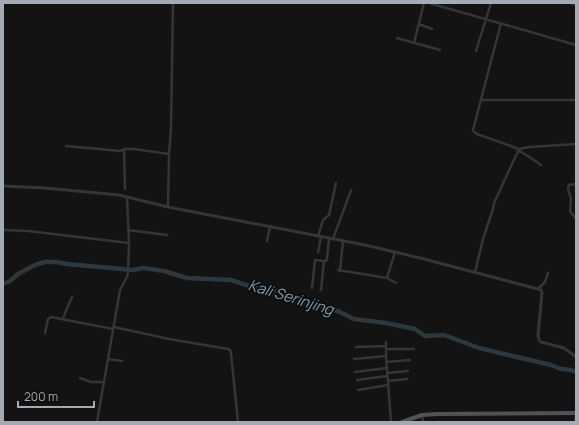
<svg xmlns="http://www.w3.org/2000/svg" width="579" height="425" font-family="Manrope,sans-serif">
<style>
.lines{fill:none;stroke-linecap:round;stroke-linejoin:round}
.river{stroke:#2d373c;stroke-width:4.5}
.minor{stroke:#343539;stroke-width:2.5}
.tertiary{stroke:#343539;stroke-width:3}
.primary{stroke:#505358;stroke-width:4}
.labels{text-anchor:middle;dominant-baseline:central;stroke-width:4;stroke-linejoin:round;paint-order:stroke}
.water-label{font-size:15px;font-style:italic;fill:#7e9cad;stroke:#0e0e0f}
</style>
<rect width="100%" height="100%" fill="#131314"/>
<g class="lines">
<!-- river -->
<path class="river" d="M3 284 10 281 18 274 35 265 45 262H56L67 264 133 270 143 268 164 271 187 278 231 280 249 286 278 291 295 302 338 311 354 319 386 323 415 329 425 336 444 335 479 348 551 365 561 369 571 370 576 372"/>
<!-- minor -->
<path class="minor" d="M429 3 576 45
M571 3 576 5
M501 23 473 130 474 132 477 134 519 149
M419 24 432 29
M397 38 440 50
M414 43 424 3
M476 51 491 3
M481 100H576
M66 146 110 150 120 151 124 149H134L169 154
M124 149 125 189
M518 150 531 158 541 165
M576 184 569 185 568 189 571 199 570 211 576 219
M168 207 169 154 171 129 173 3
M3 230 28 231 129 243
M128 230 167 235
M318 236 323 220 329 215 336 183
M333 239 351 190
M267 241 270 227
M318 252 321 237
M338 270 387 278 396 283
M340 271 343 241
M475 272 483 239 493 209 494 203 519 149 529 147 576 144
M387 278 395 252
M312 288 315 260 324 261
M538 289 545 282 548 273
M321 290 324 261H326L327 259 329 239
M63 319 65 313 72 297
M114 327 169 339 228 349 230 350 231 353 238 422
M45 333 48 319 51 317 113 329
M386 342V356L391 422
M356 347 386 346
M386 349H414
M108 359 122 361
M354 359 386 356
M386 362 410 360
M355 372 387 368
M387 373 408 371
M80 378 91 382H104
M357 380 387 376
M388 381 407 379
M358 390 388 385
M422 415 423 422
M97 422 120 290 127 277 128 272 129 243 127 197
M575 422 576 416"/>
<!-- tertiary -->
<path class="tertiary" d="M3 186 45 188 119 195 168 207 365 245 420 258 538 289 541 290 542 293 538 335 539 340 541 342 564 348 576 357"/>
<!-- primary -->
<path class="primary" d="M402 422 422 415 437 414 576 413"/>
</g>
<g class="labels">
<!-- water labels -->
<g class="water-label">
<text transform="translate(291 297) rotate(17)">Kali Serinjing</text>
</g>
</g>
<!-- border -->
<rect width="579" height="425" fill="none" stroke="#a5abb4" stroke-width="8"/>
<!-- scale -->
<path d="M18 401v6h76v-6" fill="none" stroke="#a5abb4" stroke-width="2"/>
<text x="24" y="401" font-size="12" fill="#a5abb4" stroke="#0e0e0f" stroke-width="3" paint-order="stroke">200 m</text>
</svg>
